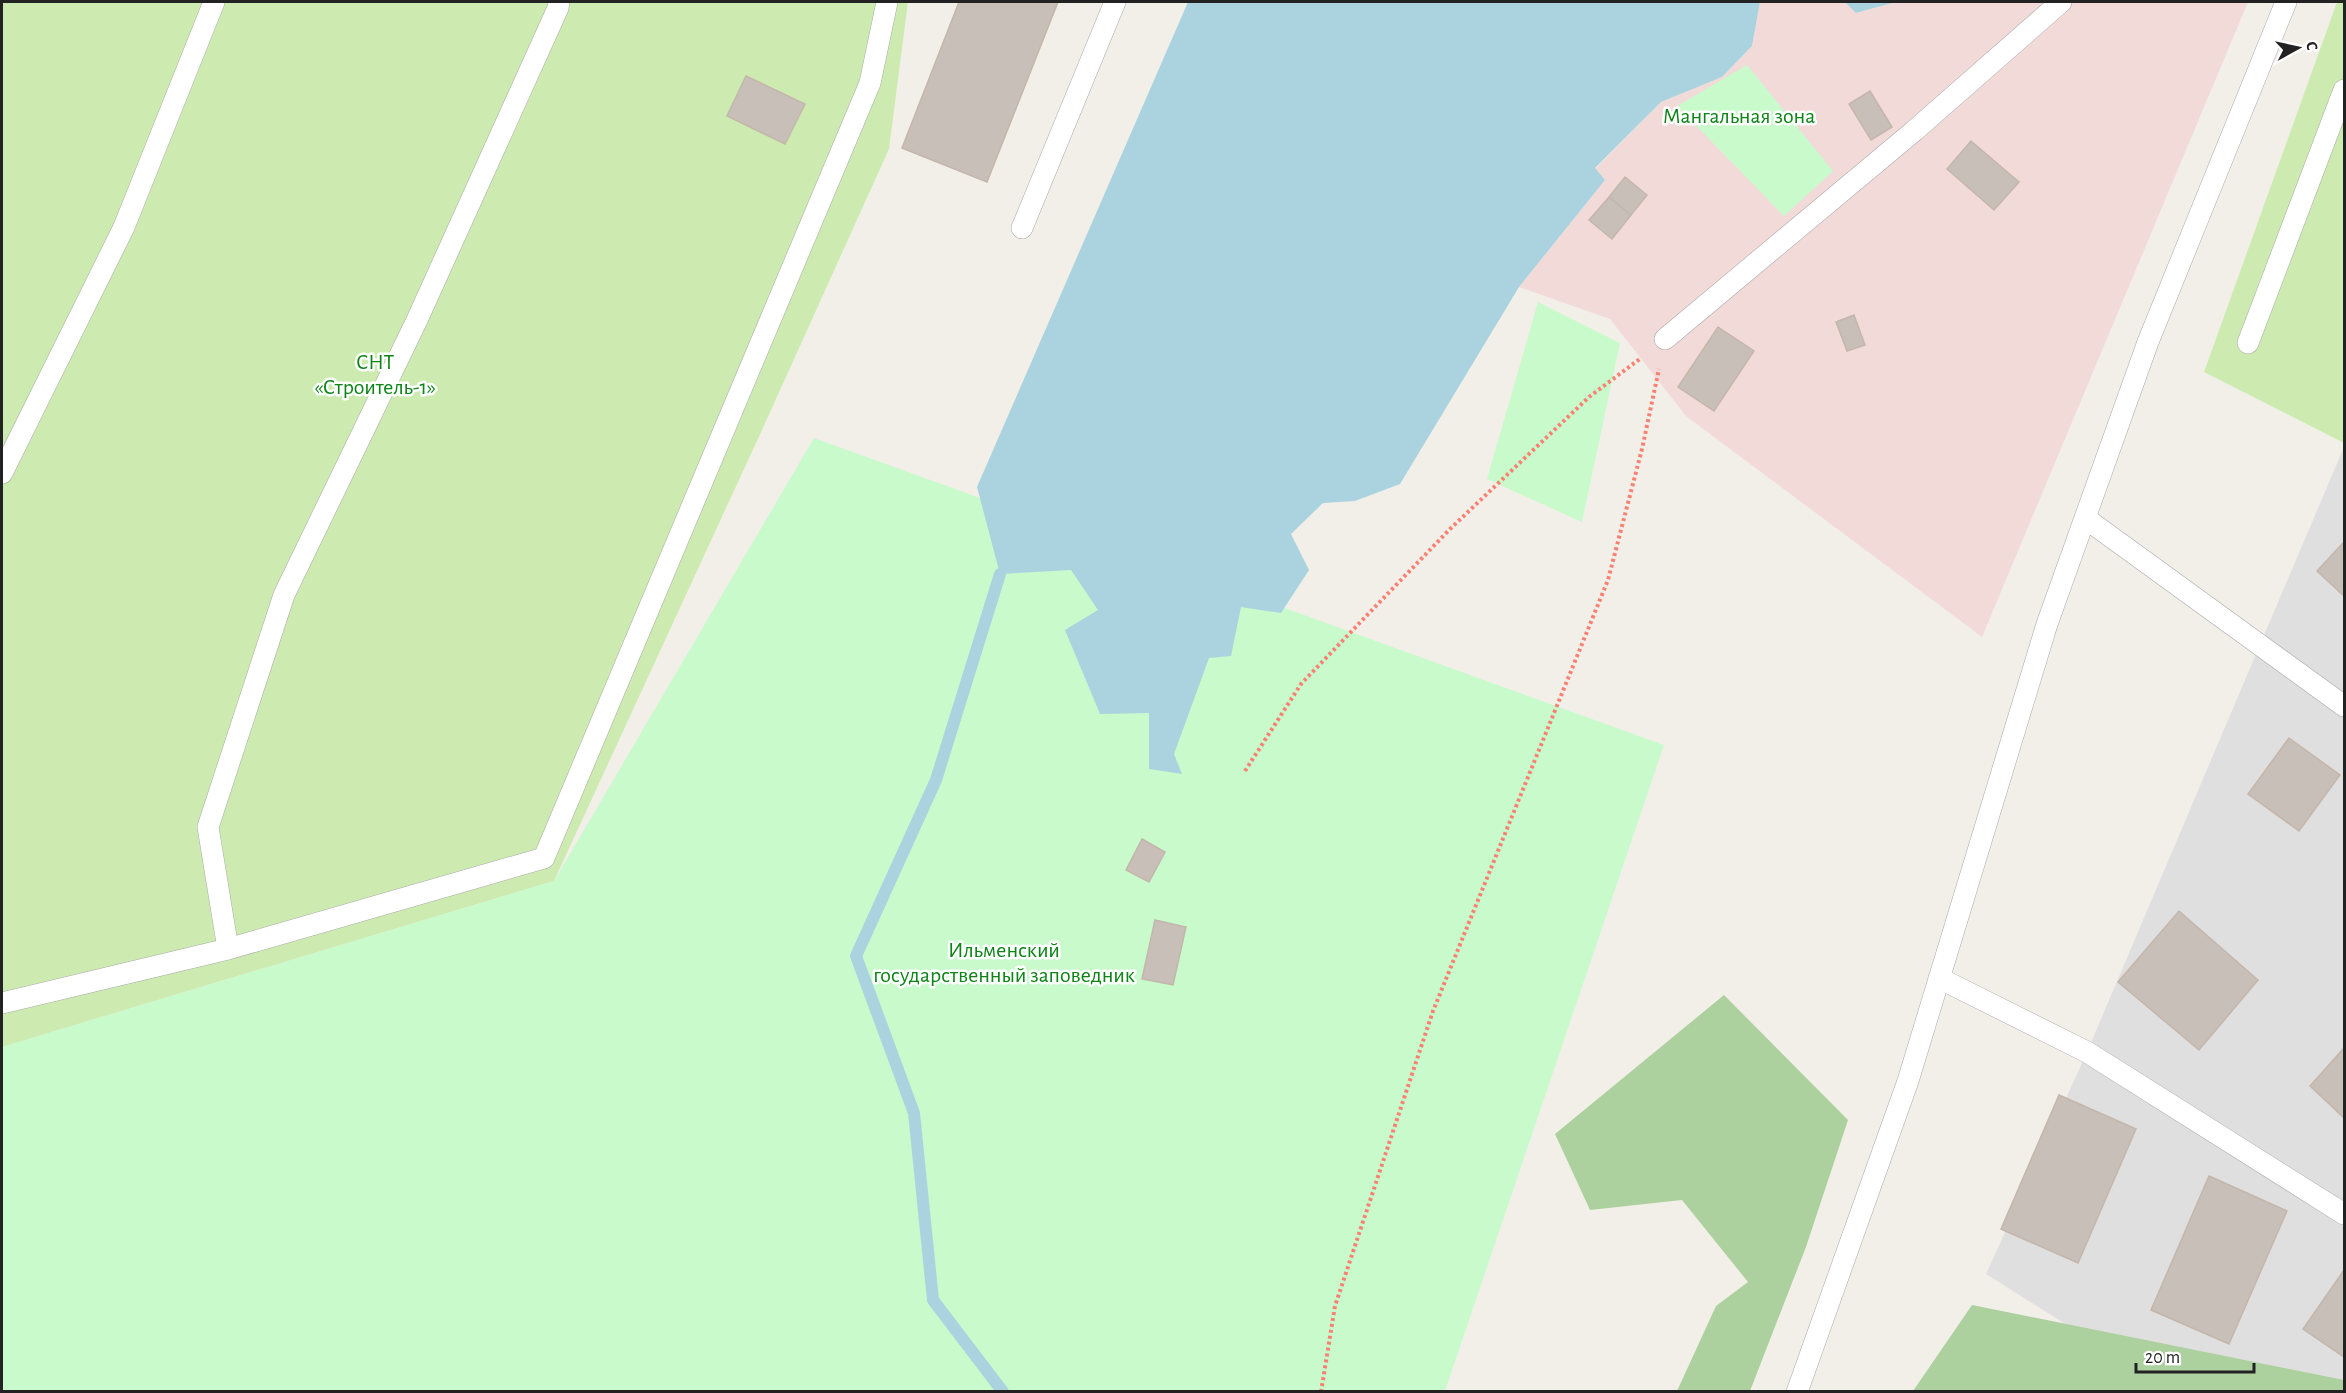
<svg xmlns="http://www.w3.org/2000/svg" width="2346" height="1393" font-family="'Alegreya Sans',sans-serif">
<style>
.residential{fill:#e0dfdf}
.commercial{fill:#f2dad9}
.grass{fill:#cdebb0}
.forest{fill:#add19e}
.park{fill:#c8facc}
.water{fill:#aad3df}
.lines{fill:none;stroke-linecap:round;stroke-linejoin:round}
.stream{stroke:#aad3df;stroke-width:12}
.building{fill:#c7bfb8;stroke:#c4b6ab;stroke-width:1.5}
.lane-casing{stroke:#a9a9a9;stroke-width:22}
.path{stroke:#fa8072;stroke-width:4;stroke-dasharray:3 3;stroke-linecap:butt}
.lane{stroke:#fff;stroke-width:21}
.labels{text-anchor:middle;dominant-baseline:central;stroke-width:5;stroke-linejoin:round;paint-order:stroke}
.park-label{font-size:22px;fill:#0c8416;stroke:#fff}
</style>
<rect width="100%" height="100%" fill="#f2efe9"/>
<!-- residential -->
<path class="residential" d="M2344 447V1391H2171L1986 1274 2087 1052Z"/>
<!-- commercial -->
<path class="commercial" d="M1760 2H1845L1857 13 1896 2H2248L1982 637 1686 416 1610 319 1519 287 1605 180 1595 169 1661 102 1722 77 1752 46Z"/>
<!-- grass -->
<path class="grass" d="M2 2H908L889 149 762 430 554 881 2 1047Z
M2337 2H2344V443L2204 372Z"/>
<!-- forest -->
<path class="forest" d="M1724 995 1848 1120 1806 1247 1750 1391H1677L1716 1306 1748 1282 1682 1200 1590 1210 1555 1134Z
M1972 1305 2344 1380V1391H1913Z"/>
<!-- park -->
<path class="park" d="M1747 65 1833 171 1784 216 1677 106Z
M1538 302 1620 343 1582 522 1487 479Z
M814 438 1664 745 1445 1391 2 1392V1047L554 881Z"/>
<!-- water -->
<path class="water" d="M1188 2H1760L1752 46 1722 77 1661 102 1595 168 1605 180 1519 287 1400 484 1355 501 1323 503 1291 534 1309 570 1281 613 1241 607 1231 656 1209 658 1174 754 1182 774 1149 769V713L1100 714 1065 630 1098 610 1071 570 1000 574 977 487Z
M1845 2H1896L1856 13Z"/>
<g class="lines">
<!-- stream -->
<path class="stream" d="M1000 574 936 780 856 956 914 1113 933 1300 1003 1392"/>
</g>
<!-- building -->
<path class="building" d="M959 2H1058L987 182 902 148Z
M746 76 805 104 785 144 727 116Z
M1870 91 1892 127 1871 140 1849 104Z
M1971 141 2019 182 1994 210 1947 169Z
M1625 177 1647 195 1631 215 1609 197Z
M1609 197 1631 215 1612 239 1589 220Z
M1854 315 1865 345 1847 351 1836 322Z
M1718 327 1754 351 1714 411 1678 387Z
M2344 542V596L2317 571Z
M2289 738 2340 775 2299 831 2248 794Z
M1142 839 1165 852 1149 882 1126 870Z
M2179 911 2258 980 2199 1050 2118 982Z
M1155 920 1186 927 1173 985 1142 979Z
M2344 1048V1118L2310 1086Z
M2059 1095 2136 1129 2078 1263 2001 1229Z
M2209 1176 2287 1211 2229 1344 2151 1310Z
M2344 1270V1357L2303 1329Z"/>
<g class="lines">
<!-- lane casing -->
<g class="lane-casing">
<path id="lane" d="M1022 228 1115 2
M1665 339 1914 131 2061 2
M2248 343 2344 90
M2 473 124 227 214 2
M2085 518 2344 706
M228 949 544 858 870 83 887 2
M1939 978 2087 1052 2344 1214
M2 1003 228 949 208 827 284 595 417 320 558 8 559 2
M1797 1392 1908 1081 2047 624 2148 342 2286 2"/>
</g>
<!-- path -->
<path class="path" d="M1245 771 1301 684 1373 609 1450 529 1589 397 1641 358
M1321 1392 1335 1306 1433 1011 1608 580 1642 449 1659 369"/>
<!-- lane -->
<use href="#lane" class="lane"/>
</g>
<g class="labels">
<!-- park labels -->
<g class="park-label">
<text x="1739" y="116">Мангальная зона</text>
<text x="375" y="362">СНТ<tspan x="375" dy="25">«Строитель-1»</tspan></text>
<text x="1004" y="950">Ильменский<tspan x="1004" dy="25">государственный заповедник</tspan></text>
</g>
</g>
<!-- border -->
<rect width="2346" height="1393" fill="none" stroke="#222222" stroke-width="6"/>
<!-- north arrow -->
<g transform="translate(2298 48) rotate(82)" stroke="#ffffff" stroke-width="4.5" paint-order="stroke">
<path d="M0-4.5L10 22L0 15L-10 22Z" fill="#222222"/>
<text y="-9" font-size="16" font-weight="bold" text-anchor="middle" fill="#222222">С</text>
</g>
<!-- scale -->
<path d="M2136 1363v9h118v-9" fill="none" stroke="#222222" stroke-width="3"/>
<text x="2145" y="1363" font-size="18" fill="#222222" stroke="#ffffff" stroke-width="4.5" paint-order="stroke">20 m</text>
</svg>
